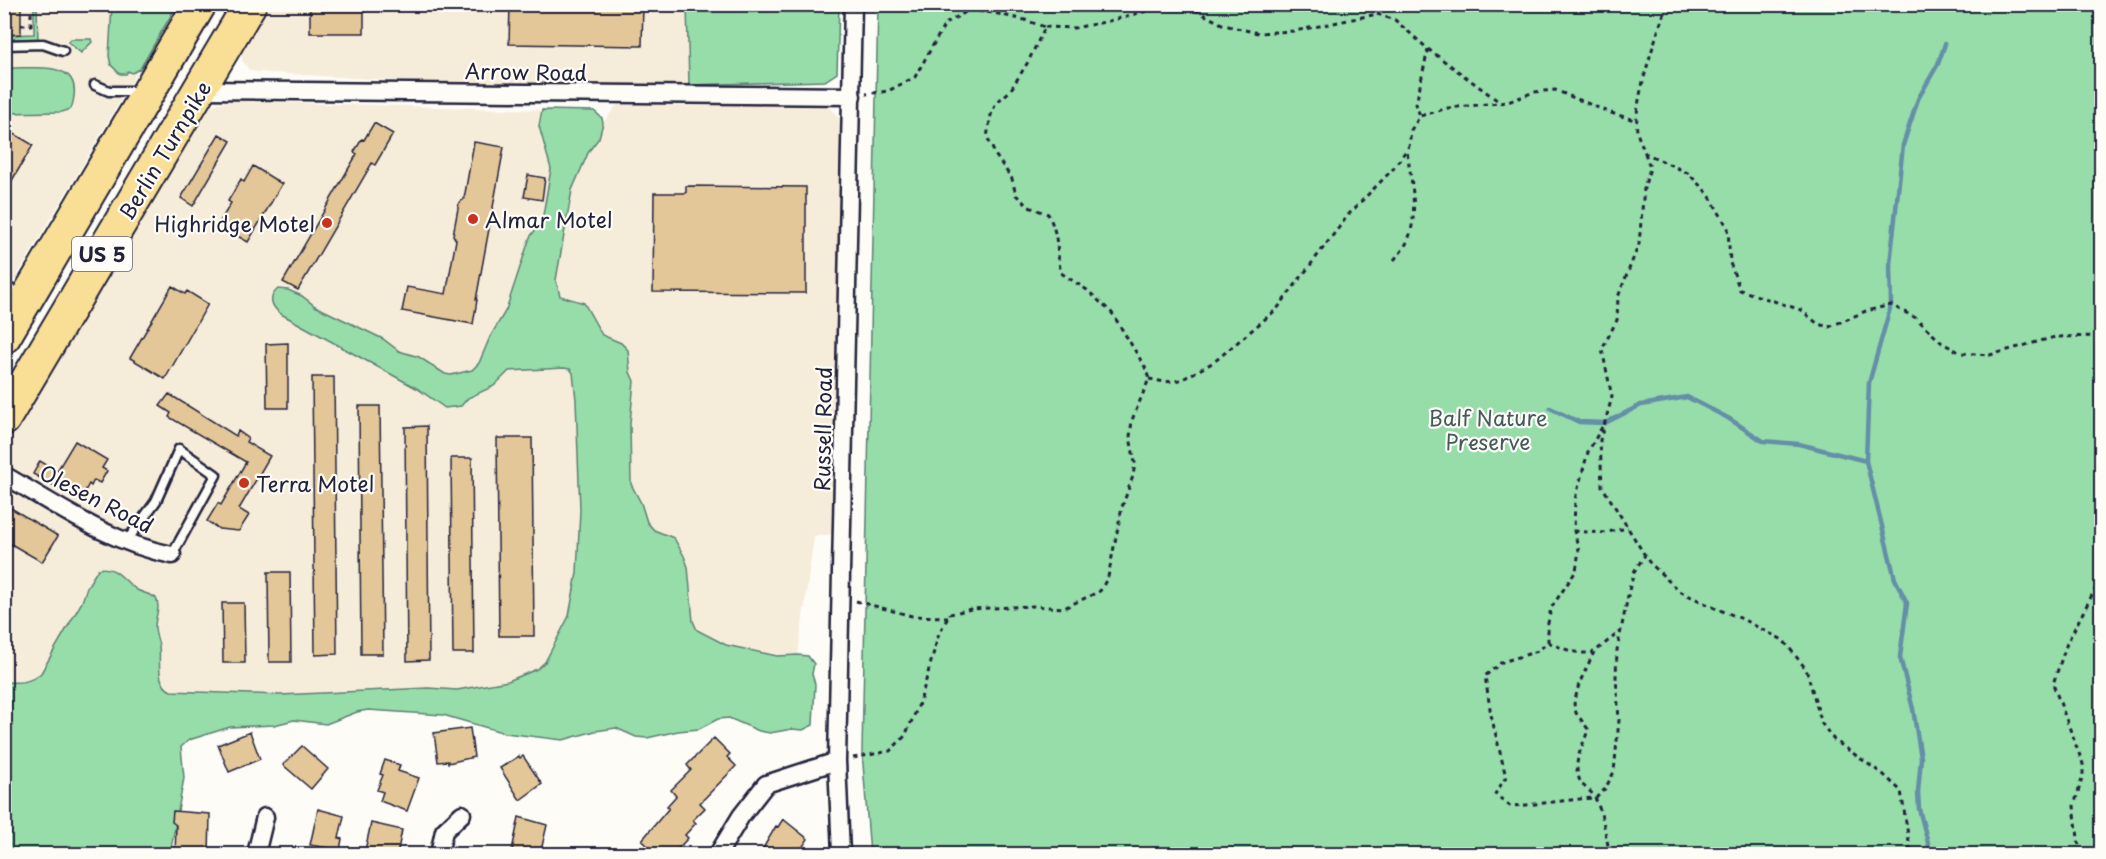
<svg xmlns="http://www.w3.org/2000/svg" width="2106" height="859" font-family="'Playpen Sans',sans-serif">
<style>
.built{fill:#f6ecda}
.green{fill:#96ddaa;stroke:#5c8072;stroke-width:1.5}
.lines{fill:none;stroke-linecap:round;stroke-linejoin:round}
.stream{stroke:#638fa7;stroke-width:4.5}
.building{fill:#e4c798;stroke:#22223b;stroke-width:1.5}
.lane-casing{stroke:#22223b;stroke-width:13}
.street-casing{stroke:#22223b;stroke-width:21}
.highway-casing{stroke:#22223b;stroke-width:36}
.path{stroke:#22223b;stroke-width:3;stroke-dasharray:4.5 4.5;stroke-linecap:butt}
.lane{stroke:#fdfcf7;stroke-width:8}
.street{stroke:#fdfcf7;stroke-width:16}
.highway{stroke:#f9df96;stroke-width:32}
.poi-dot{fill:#c8321e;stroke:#fdfcf7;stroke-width:2}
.labels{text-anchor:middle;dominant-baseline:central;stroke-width:4.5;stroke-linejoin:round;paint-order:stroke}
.shield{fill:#fdfcf7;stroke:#646373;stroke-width:1.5}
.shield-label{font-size:20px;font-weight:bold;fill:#22223b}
.street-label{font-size:21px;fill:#22223b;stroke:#fdfcf7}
.poi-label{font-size:21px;fill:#22223b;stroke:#fdfcf7;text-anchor:start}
.park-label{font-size:21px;fill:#455a5c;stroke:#fdfcf7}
</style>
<rect width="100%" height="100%" fill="#fdfcf7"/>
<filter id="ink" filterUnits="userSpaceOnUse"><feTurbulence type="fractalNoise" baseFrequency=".0167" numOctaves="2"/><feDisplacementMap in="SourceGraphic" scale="12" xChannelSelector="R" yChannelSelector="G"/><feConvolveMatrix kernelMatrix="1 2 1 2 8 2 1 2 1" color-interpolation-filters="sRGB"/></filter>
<g filter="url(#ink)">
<!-- built -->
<path class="built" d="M5 5H177L5 296Z
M265 5H687L689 85 434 83 258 72 249 70 242 60 241 51Z
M231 101 542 110 539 126 551 169 542 221 530 237 506 310 490 337 479 363 472 370 451 375 445 374 419 357 399 351 383 339 315 306 302 297 281 314 418 389 445 408 461 406 468 398 494 386 509 371 564 368 570 369 573 373 576 400 580 510 577 573 569 616 545 662 537 669 508 681 457 690 428 688 280 695 171 691 163 684 160 674 159 648 155 627 158 607 147 593 137 590 113 570 103 567 87 587 82 602 41 673 33 680 13 683 5 682 4 442 203 111 217 103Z
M617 105 828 106 842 121 832 534 814 536 798 655 777 656 726 645 698 631 693 621 688 567 684 556 674 538 654 530 647 522 641 503 631 484 630 473V423L634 382 630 372 628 350 621 343 602 335 584 303 575 299 564 298 557 291 556 280 572 190 589 151 599 138 603 123Z"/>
<!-- green -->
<path class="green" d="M112 5H177L140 69 132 73 128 71 126 74H120L111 65 109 56Z
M687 5H839L837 73 825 81 689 85Z
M878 5H2101V854H870L862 751Z
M34 8H37L38 39H9V35L34 34Z
M71 39H91L92 42 81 53 68 42Z
M5 68C38 69 88 58 71 109L62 112 5 113Z
M542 110 594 111 602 118 603 123 599 138 589 151 572 190 556 280 560 296 584 303 602 335 621 343 628 350 630 372 634 381 630 423 631 484 641 503 647 522 654 530 674 538 684 556 688 567 693 621 697 630 726 645 777 656 798 655 808 656 814 664 812 674 815 684 813 725 803 730 792 729 770 733 759 731 729 718 718 719 699 729 678 731 647 738 636 737 616 728 595 731 563 740 505 733 443 715 368 710 357 712 326 724 294 720 274 725 230 727 189 740 181 747 184 778 170 854H5L4 682C19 683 30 683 41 673L82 602 87 587 98 569C116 564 124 582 137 590 143 593 150 594 156 598 161 608 155 616 155 627 155 633 158 640 159 646 161 660 155 684 171 691L280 695 428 688 457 690 508 681 537 669 545 662 569 616 577 573 580 510 576 400 573 373 570 369 564 368 509 371 494 386 468 398 461 406 445 408 418 389 281 314C272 307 267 298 278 289L288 290 302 296 315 306 383 339 399 351 419 357 445 374 451 375 472 370 479 363 490 337 506 310 530 237 542 221 551 169 539 126Z"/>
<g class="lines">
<!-- stream -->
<path class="stream" d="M1550 408 1579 422 1605 423 1641 405 1687 397 1728 418 1763 441 1799 444 1866 461
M1931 854 1919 809 1918 792 1921 758 1913 709 1900 657 1907 603 1895 579 1866 461 1869 383 1891 305 1890 264 1903 145 1918 99 1938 64 1945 44"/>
</g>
<!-- building -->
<path class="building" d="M4 4H21V34L4 35Z
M310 4H364V33H310Z
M510 4H643L642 46 509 44Z
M374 123 393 134 375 165 372 163 298 290 283 282 357 154 354 152 362 139 364 140Z
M11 132 33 145 4 194V142Z
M219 134 231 141 193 206 181 198Z
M474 142 504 147 476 300H477L473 324 402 311 407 287 446 294 456 240 453 235 459 203 464 199Z
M253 166 282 184 248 242 218 225 231 203 228 201 241 179 244 182Z
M528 175 545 178 542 200 524 197Z
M686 186 806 187V293L653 292 654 193H686Z
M172 286 185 294 187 291 208 304 165 379 130 358Z
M288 343V408H267L266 344Z
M312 377H334L337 654 315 655Z
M169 394 236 436 238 431 248 438 246 442 270 456 239 509 249 515 239 531 219 529 207 521 218 503 221 505 246 462 169 417 171 413 160 406Z
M359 406H380L383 654H361Z
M427 426 429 660 407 661 405 427Z
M497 438H532L534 636H499Z
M75 441 107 460 102 468 107 471 100 483 94 480 91 486 89 484 80 500 33 474 40 461 57 471Z
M451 458H472L474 653H453Z
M4 504 58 536 42 562 4 540Z
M268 572H290L291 662H269Z
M222 603H244L245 663H223Z
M470 728 474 757 448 763V761L438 762 434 733Z
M250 732 260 759 229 772 218 745Z
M714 738 730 754 727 757 736 766 700 803 705 808 693 820 696 823 685 835 688 838 672 855H656L642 840 669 808 667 806 676 796 671 790 691 770 687 765Z
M302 746 328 769 311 789 283 765Z
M519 756 520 758 523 756 542 784 520 800 500 768Z
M385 760 400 765 398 771 419 778 407 811 380 801 383 792 377 790 383 775 380 774Z
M318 809 344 816 339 838 342 839 340 850 310 845Z
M173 811 210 814 209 855H175L176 825 172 822Z
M519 817 547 825 540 855H511Z
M783 819 808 839 797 855H769L762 850 776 826 778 827Z
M371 823 402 830 397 855H364Z"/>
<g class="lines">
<!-- lane casing -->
<g class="lane-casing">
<path id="lane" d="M4 45 43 44 63 51
M95 85 109 91H140
M126 542 156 501 179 449 216 475 172 555"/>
</g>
<!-- street casing -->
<g class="street-casing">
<path id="street" d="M200 90 852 96
M4 290 25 302
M4 475C58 506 110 543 172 555
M256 854 265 817
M439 854 444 831 462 814
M718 854 741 816 766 784 837 761
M841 854 837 761 853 4"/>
</g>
<!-- highway casing -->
<g class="highway-casing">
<path id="highway" d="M4 337 200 4
M4 419 250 4"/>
</g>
<!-- path -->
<path class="path" d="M1667 4C1657 35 1633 100 1637 131 1638 138 1643 146 1645 153L1688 173 1709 195 1728 228 1730 263 1740 290 1801 310 1818 324 1829 327 1866 311 1891 305 1916 318 1942 343 1961 353 1990 355 2055 337 2102 336
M1377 14 1395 20 1428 49 1416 104 1420 116
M21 25H31V4
M1045 27 1074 28 1105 22 1166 6 1197 11 1224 25 1258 33 1295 31 1377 14 1379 4
M1428 49 1501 103
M1645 153 1650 168 1644 188 1639 244 1618 297 1617 320 1602 349 1612 397 1600 440 1602 486 1649 562 1679 591 1717 609 1738 617 1783 640 1806 669 1822 724 1834 740 1884 775 1901 791 1911 854
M1394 260C1398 255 1403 250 1406 244 1420 217 1411 180 1407 151
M1149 379 1165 382 1181 380 1201 369 1214 362 1277 309 1349 214 1394 168 1409 146 1411 130 1420 116 1448 108 1508 102 1534 92 1555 90 1611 113 1638 121
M1602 427 1588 452 1575 499 1574 531 1579 550 1576 571 1551 608 1548 623V642L1538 651 1502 662 1485 676 1491 715 1506 777 1495 794 1510 806C1539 805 1567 799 1596 798L1605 789 1614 772 1619 720 1616 677 1617 650 1630 586 1635 570 1645 555
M1574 531 1602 533 1628 528
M856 601 912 616 948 617
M1548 642C1561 648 1580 656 1594 652
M853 758 890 751 905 736 920 702 939 633 950 614 971 609 1033 606 1064 608 1100 591 1108 577 1122 507 1133 476 1135 463 1130 437 1132 420 1149 379 1145 367 1112 313 1087 290 1061 273C1056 251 1059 235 1048 214L1029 207 1016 195 1012 179 996 156 987 137 991 115 996 103 1010 91 1028 62 1045 27 1025 20 994 13 969 10 945 24 915 77 888 91 866 94
M1610 854C1606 838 1603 815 1596 800 1590 786 1579 790 1577 769 1576 755 1585 742 1588 729L1576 713 1574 704 1579 684 1594 652 1621 631
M2080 854 2074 806 2083 775V764L2053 684 2067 643 2102 576"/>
<!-- lane -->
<use href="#lane" class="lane"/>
<!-- street -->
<use href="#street" class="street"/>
<!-- highway -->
<use href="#highway" class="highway"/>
</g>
</g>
<!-- markers -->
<g class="poi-dot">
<circle cx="473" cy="219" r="6"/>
<circle cx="327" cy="223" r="6"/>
<circle cx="244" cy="483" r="6"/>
</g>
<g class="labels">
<!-- shield labels -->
<rect class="shield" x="72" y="237" width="60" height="34" rx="4.5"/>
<g class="shield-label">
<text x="102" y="254">US 5</text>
</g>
<!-- street labels -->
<g class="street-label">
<text transform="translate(526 71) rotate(1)">Arrow Road</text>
<text transform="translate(164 150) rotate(-59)">Berlin Turnpike</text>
<text transform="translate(822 429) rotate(-89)">Russell Road</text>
<text transform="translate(97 498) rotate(27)">Olesen Road</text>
</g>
<!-- poi labels -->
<g class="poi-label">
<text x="485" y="219">Almar Motel</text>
<text x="315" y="223" text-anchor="end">Highridge Motel</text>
<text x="256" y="483">Terra Motel</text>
</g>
<!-- park labels -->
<g class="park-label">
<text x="1488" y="417">Balf Nature<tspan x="1488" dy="24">Preserve</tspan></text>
</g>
</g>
<!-- margin -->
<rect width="2106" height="859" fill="none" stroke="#fdfcf7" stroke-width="24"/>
<rect x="12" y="12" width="2082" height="835" fill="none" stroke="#22223b" stroke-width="2" filter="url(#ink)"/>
</svg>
